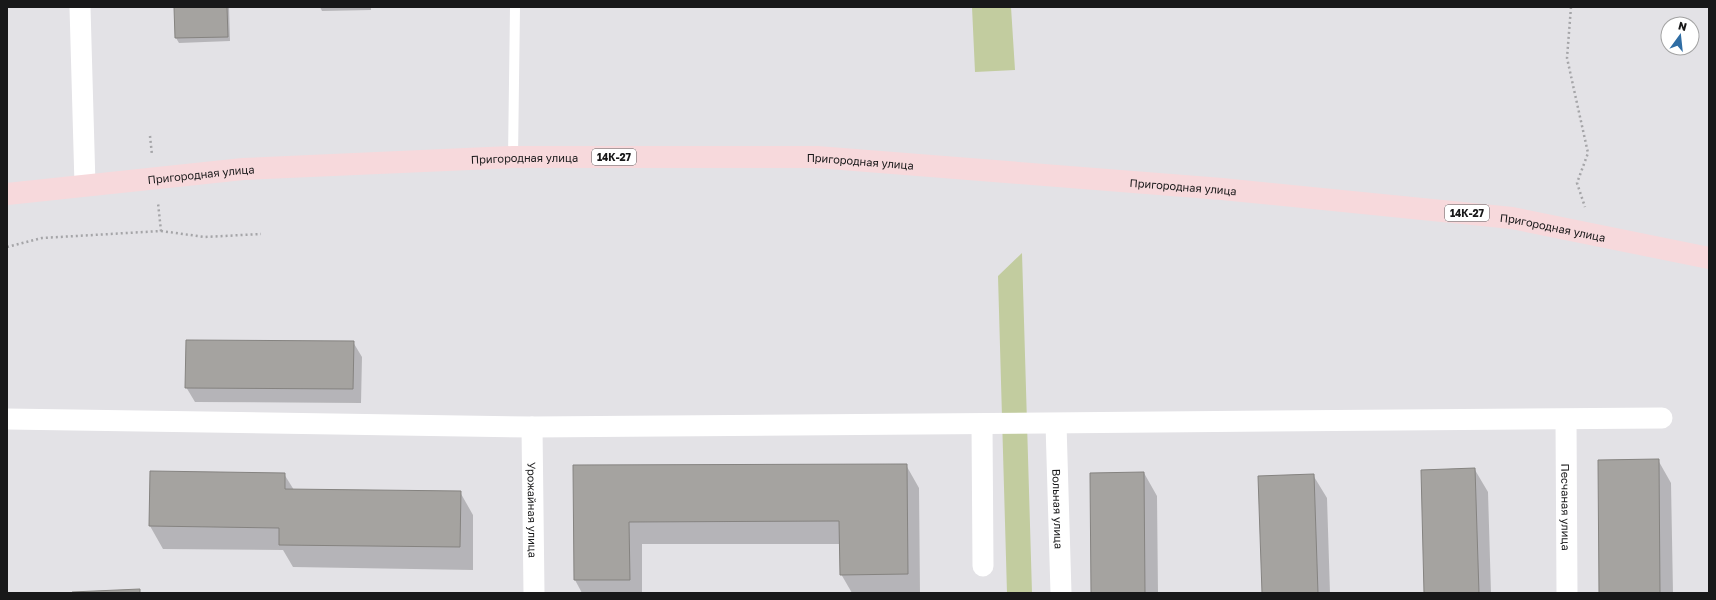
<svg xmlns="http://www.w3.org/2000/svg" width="1716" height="600" font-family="'Golos Text',sans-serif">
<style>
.green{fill:#c2cc9f}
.shadow{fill:#0003}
.building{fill:#a5a3a0;stroke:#858380}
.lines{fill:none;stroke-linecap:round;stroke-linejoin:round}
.path{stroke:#a5a5a8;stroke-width:2.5;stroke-dasharray:2 3;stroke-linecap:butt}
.service{stroke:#fff;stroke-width:10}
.minor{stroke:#fff;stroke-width:21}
.primary{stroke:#f7d9dc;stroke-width:22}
.labels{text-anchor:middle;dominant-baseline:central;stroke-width:3;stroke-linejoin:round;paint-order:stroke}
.shield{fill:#fff;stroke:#5d5d5e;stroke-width:1}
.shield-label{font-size:10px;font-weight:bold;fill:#181819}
.street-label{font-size:11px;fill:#181819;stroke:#fff}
</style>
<rect width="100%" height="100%" fill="#e3e2e6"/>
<!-- green -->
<path class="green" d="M972 7H1011L1015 70 975 72Z
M1022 253 1032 593H1007L998 276Z"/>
<!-- shadow -->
<path class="shadow" d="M175 7H229L230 41 179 43 176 38Z
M320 7H371V10L322 11Z
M353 342 362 357 361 403 195 402 186 387Z
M1658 460 1671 483 1673 593H1600Z
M906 465 919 488 920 593H852L841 574V544H642V593H582L575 580 574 466Z
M1475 470 1488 492 1491 593H1425Z
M1144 473 1157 496 1158 593H1092Z
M284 474 294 490 460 492 473 515V570L293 567 283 550 163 549 150 526Z
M1313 475 1327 498 1330 593H1263Z"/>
<!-- building -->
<path class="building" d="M174 7H227L228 37 175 38Z
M186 340 354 341 353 389 185 388Z
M1659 459 1660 593H1599L1598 460Z
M907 464 908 574 840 575 839 521 629 522 630 580H574L573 465Z
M1475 468 1479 593H1424L1421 470Z
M150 471 285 473V489L461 491 460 547 279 545V528L149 526Z
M1144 472 1145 593H1091L1090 473Z
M1314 474 1318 593H1262L1258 476Z
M140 589V593H72V592Z"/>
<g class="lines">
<!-- path -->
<path class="path" d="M1571 7 1567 58 1588 153 1577 183 1585 207
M150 136 152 155
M161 231 205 237 261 234
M7 247 42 238 161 231 158 203"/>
<!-- service -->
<path class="service" d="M513 157 515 7"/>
<!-- minor -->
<g class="minor">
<path d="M80 7 85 185"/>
<path d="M7 419 532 427 1662 418"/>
<path id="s1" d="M1566 420 1567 593"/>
<path d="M982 424 983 566"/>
<path id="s2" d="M1056 424 1061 593"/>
<path id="s3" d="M532 427 534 593"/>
</g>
<!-- primary -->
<path class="primary" id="s4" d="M7 194 243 169 513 157H817L1222 189 1512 218 1709 258"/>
</g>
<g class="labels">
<!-- shield labels -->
<g class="shield">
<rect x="592" y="149" width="44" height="16" rx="3"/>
<rect x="1445" y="205" width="44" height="16" rx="3"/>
</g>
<g class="shield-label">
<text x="614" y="157">14К-27</text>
<text x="1467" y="213">14К-27</text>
</g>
<!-- street labels -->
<g class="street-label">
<text stroke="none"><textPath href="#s4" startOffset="519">Пригородная улица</textPath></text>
<text stroke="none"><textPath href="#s4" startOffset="855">Пригородная улица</textPath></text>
<text stroke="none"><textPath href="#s4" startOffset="195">Пригородная улица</textPath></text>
<text stroke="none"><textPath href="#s4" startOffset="1179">Пригородная улица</textPath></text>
<text stroke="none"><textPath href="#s4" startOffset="1551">Пригородная улица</textPath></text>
<text stroke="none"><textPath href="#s1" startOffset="87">Песчаная улица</textPath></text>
<text stroke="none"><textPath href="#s2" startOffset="85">Вольная улица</textPath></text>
<text stroke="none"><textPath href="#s3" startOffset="83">Урожайная улица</textPath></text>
</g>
</g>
<!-- border -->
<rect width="1716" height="600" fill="none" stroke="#181819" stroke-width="16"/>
<!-- north arrow -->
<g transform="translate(1680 36) rotate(15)"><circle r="19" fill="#ffffff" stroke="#a3a3a3"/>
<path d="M0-3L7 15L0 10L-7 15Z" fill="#2f6da4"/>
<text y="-6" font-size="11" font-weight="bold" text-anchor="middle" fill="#181819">N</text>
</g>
</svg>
